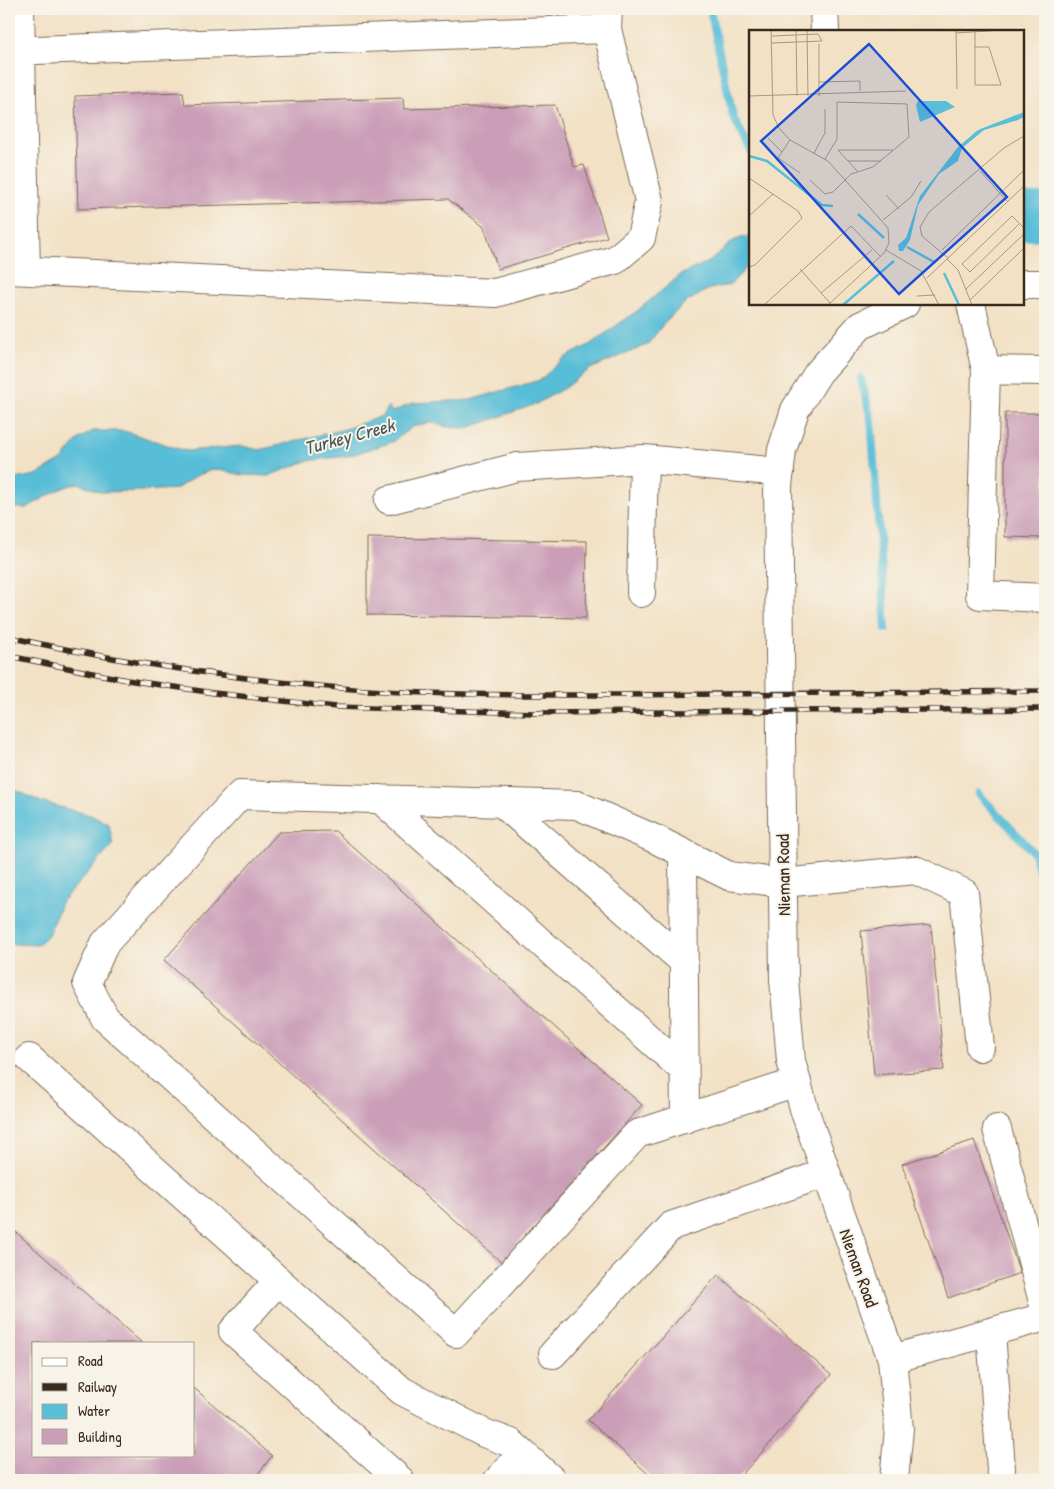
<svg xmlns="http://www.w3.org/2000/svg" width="1054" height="1489" font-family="'Patrick Hand',sans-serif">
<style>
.water{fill:#59bed7;stroke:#4a747a}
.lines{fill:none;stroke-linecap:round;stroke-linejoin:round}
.stream{stroke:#59bed7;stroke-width:8}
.river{stroke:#59bed7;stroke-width:48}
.building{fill:#ca9eb7}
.minor-casing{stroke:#7b6a58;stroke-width:30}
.minor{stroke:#fff;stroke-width:28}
.rail-casing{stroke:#3b2a1e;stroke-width:5.5}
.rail{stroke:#f7f3e8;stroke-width:4;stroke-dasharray:11;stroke-linecap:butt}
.labels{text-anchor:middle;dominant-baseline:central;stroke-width:4;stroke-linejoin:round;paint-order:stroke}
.street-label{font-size:18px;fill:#3b2a1e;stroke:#f7f3e8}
.water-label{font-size:19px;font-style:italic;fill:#445656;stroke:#f7f3e8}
.inset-river{fill:none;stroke:#59bed7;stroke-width:2.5}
.inset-road{fill:none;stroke:#a99882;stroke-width:1}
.view{fill:#1d4ed8;fill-opacity:0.15;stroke:#1d4ed8;stroke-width:2.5}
.inset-edge{fill:none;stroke:#3b2a1e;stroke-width:2.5}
</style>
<rect width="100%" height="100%" fill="#f7f3e8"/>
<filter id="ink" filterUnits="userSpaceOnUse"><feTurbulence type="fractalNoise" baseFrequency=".02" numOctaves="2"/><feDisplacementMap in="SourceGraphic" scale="10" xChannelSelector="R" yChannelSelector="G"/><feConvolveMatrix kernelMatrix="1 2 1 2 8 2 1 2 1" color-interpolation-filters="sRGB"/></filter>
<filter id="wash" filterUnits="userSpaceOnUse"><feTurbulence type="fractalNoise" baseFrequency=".0096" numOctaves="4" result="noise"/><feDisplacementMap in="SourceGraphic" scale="20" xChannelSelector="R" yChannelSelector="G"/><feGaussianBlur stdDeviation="1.12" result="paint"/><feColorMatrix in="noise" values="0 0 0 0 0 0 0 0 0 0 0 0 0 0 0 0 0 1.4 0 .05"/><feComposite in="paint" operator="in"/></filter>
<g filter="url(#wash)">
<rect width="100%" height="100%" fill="#f2e1c5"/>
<!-- water -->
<path class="water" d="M750 235V267H747L730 285 709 289 685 303 665 322 647 345 590 369 564 388 536 404 468 428 447 427 431 422 412 427 392 442 348 456 307 461 268 476 243 475 214 469 196 476 176 489 141 491 101 492 78 483 60 489 26 508H9V480L36 475 62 460 79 439 93 431H124L186 451 242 446 259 450 345 429 382 416 388 406 392 412 413 403 470 400 540 380 564 358 589 345 637 311 682 274 710 261 733 241Z
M9 787 41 802 90 815 109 824 113 845 62 901 48 935 38 945 13 944 9 941Z"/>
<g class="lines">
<!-- stream -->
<path class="stream" d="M710 9 733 117 750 150
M861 378 871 419 886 629
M979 794 1034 853 1045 892"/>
<!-- river -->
<path class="river" d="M1023 217H1045"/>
</g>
<g id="blocks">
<!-- building -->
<path class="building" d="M183 92 185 105 403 98 404 109 555 105 574 167 584 165 607 237 498 269 484 227 448 199 78 209 75 96Z
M1005 413H1045V538L1005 537Z
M367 538 587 541 586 618 367 615Z
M335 831 642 1105 501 1262 164 960 279 832Z
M931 925 944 1070 874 1075 861 931Z
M974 1140 1020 1273 948 1298 902 1164Z
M9 1226 142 1343H34V1455H194V1388L272 1456 253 1480H9Z
M718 1275 831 1375 737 1480H655L588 1420Z"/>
</g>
</g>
<g filter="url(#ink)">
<use href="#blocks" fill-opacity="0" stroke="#7b6a58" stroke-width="1"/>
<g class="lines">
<!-- minor casing -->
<g class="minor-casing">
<path id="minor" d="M20 9 26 270
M824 9 825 31
M9 51 607 29
M9 270 495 293 615 260 641 238 649 201 607 29 608 9
M1023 284H1045
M971 304 986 370 980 595 1045 598
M986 370 1045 371
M389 500 517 467 644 459 780 472
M641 593 644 459
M380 799 684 1070
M502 803 683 961
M683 853 685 1119
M29 1058 402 1391 484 1433 511 1443 552 1480
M797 1082 637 1134 456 1333 105 1018 87 983 105 943 240 795 577 805 655 839 729 876 783 883 915 870 964 893 980 1047
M997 1129 1045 1309
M278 1281 233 1331 400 1480
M991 1332 1001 1469
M553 1354 671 1226 826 1173
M892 1359 1045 1317
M498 1480 522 1454
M894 1480 899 1429 892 1359 805 1112 791 1061 784 979 778 486 782 450 795 410 818 373 860 326 905 304"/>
</g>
<!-- minor -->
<use href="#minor" class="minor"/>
<!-- rail casing -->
<g class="rail-casing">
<path id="rail" d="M9 637C114 661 222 677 329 687 426 696 524 695 622 695 763 695 904 693 1045 691
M9 656 127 680 214 693 336 707 534 713 1045 709"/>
</g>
<!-- rail -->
<use href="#rail" class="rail"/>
</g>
</g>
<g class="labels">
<!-- street labels -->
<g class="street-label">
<text transform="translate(783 875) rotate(-91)">Nieman Road</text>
<text transform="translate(859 1268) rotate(70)">Nieman Road</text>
</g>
<!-- water labels -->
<g class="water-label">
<text transform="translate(349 436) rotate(-15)">Turkey Creek</text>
</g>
</g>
<!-- overview -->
<g transform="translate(749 30)">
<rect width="275" height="275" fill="#f2e1c5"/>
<path d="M169 71H197L206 77 171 92 167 75ZM275 82V87L269 90 235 100 213 118 209 131 190 144 169 175 161 210 154 221H150L149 215 157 208 171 166 209 117 229 100Z" fill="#59bed7"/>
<path class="inset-river" d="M0 126 18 131 73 175 84 176M109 184 135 208M158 217 185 232M195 243 210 275M94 275 145 231"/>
<path class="inset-road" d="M22 0 24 85 30 98 41 110 79 131 139 198 140 213 135 223 79 275M47 0 48 66M58 0 59 66M207 0 208 59M226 0V55H252L240 17H226M207 3 254 0M23 6 69 4 73 11 23 13M70 52 111 51V61M0 66 157 61M70 66V14M19 108 33 122M41 110 29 128 51 143M89 120H144M89 120 109 142M65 123 76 103V79M99 131H132M231 141 259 172M0 148 49 181 53 188 6 235 0 237M61 150 76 164 84 162 102 144 124 137 160 107 158 74 88 72V109L76 129M137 165 150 179M0 186 24 164M134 190 162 167 172 151M270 194 221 242 213 234 263 186 275 198M137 220 172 241 190 275M193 220 275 140M199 228 173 206 171 197 180 182 255 118 275 106M198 229 209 240 223 275M51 239 81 273M178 248 275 156M217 259 275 204M72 263 123 220M168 266 186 265M221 270 275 218M15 275 102 196 132 227"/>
<path class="view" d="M120 14 258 167 150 264 12 111Z"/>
<rect width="275" height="275" class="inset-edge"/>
</g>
<!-- margin -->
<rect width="1054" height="1489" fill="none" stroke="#f7f3e8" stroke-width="30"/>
<!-- legend -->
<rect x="32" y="1342" width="162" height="115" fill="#f7f3e8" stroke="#aca397"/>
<rect x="42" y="1358" width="25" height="8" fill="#ffffff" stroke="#aca397"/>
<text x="78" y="1366" font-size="15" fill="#3b2a1e">Road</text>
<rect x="42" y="1383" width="25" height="8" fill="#3b2a1e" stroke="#aca397"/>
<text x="78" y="1392" font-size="15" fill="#3b2a1e">Railway</text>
<rect x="42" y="1404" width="25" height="15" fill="#59bed7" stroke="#aca397"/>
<text x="78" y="1416" font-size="15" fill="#3b2a1e">Water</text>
<rect x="42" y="1429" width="25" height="15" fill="#ca9eb7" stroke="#aca397"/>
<text x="78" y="1442" font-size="15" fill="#3b2a1e">Building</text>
</svg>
